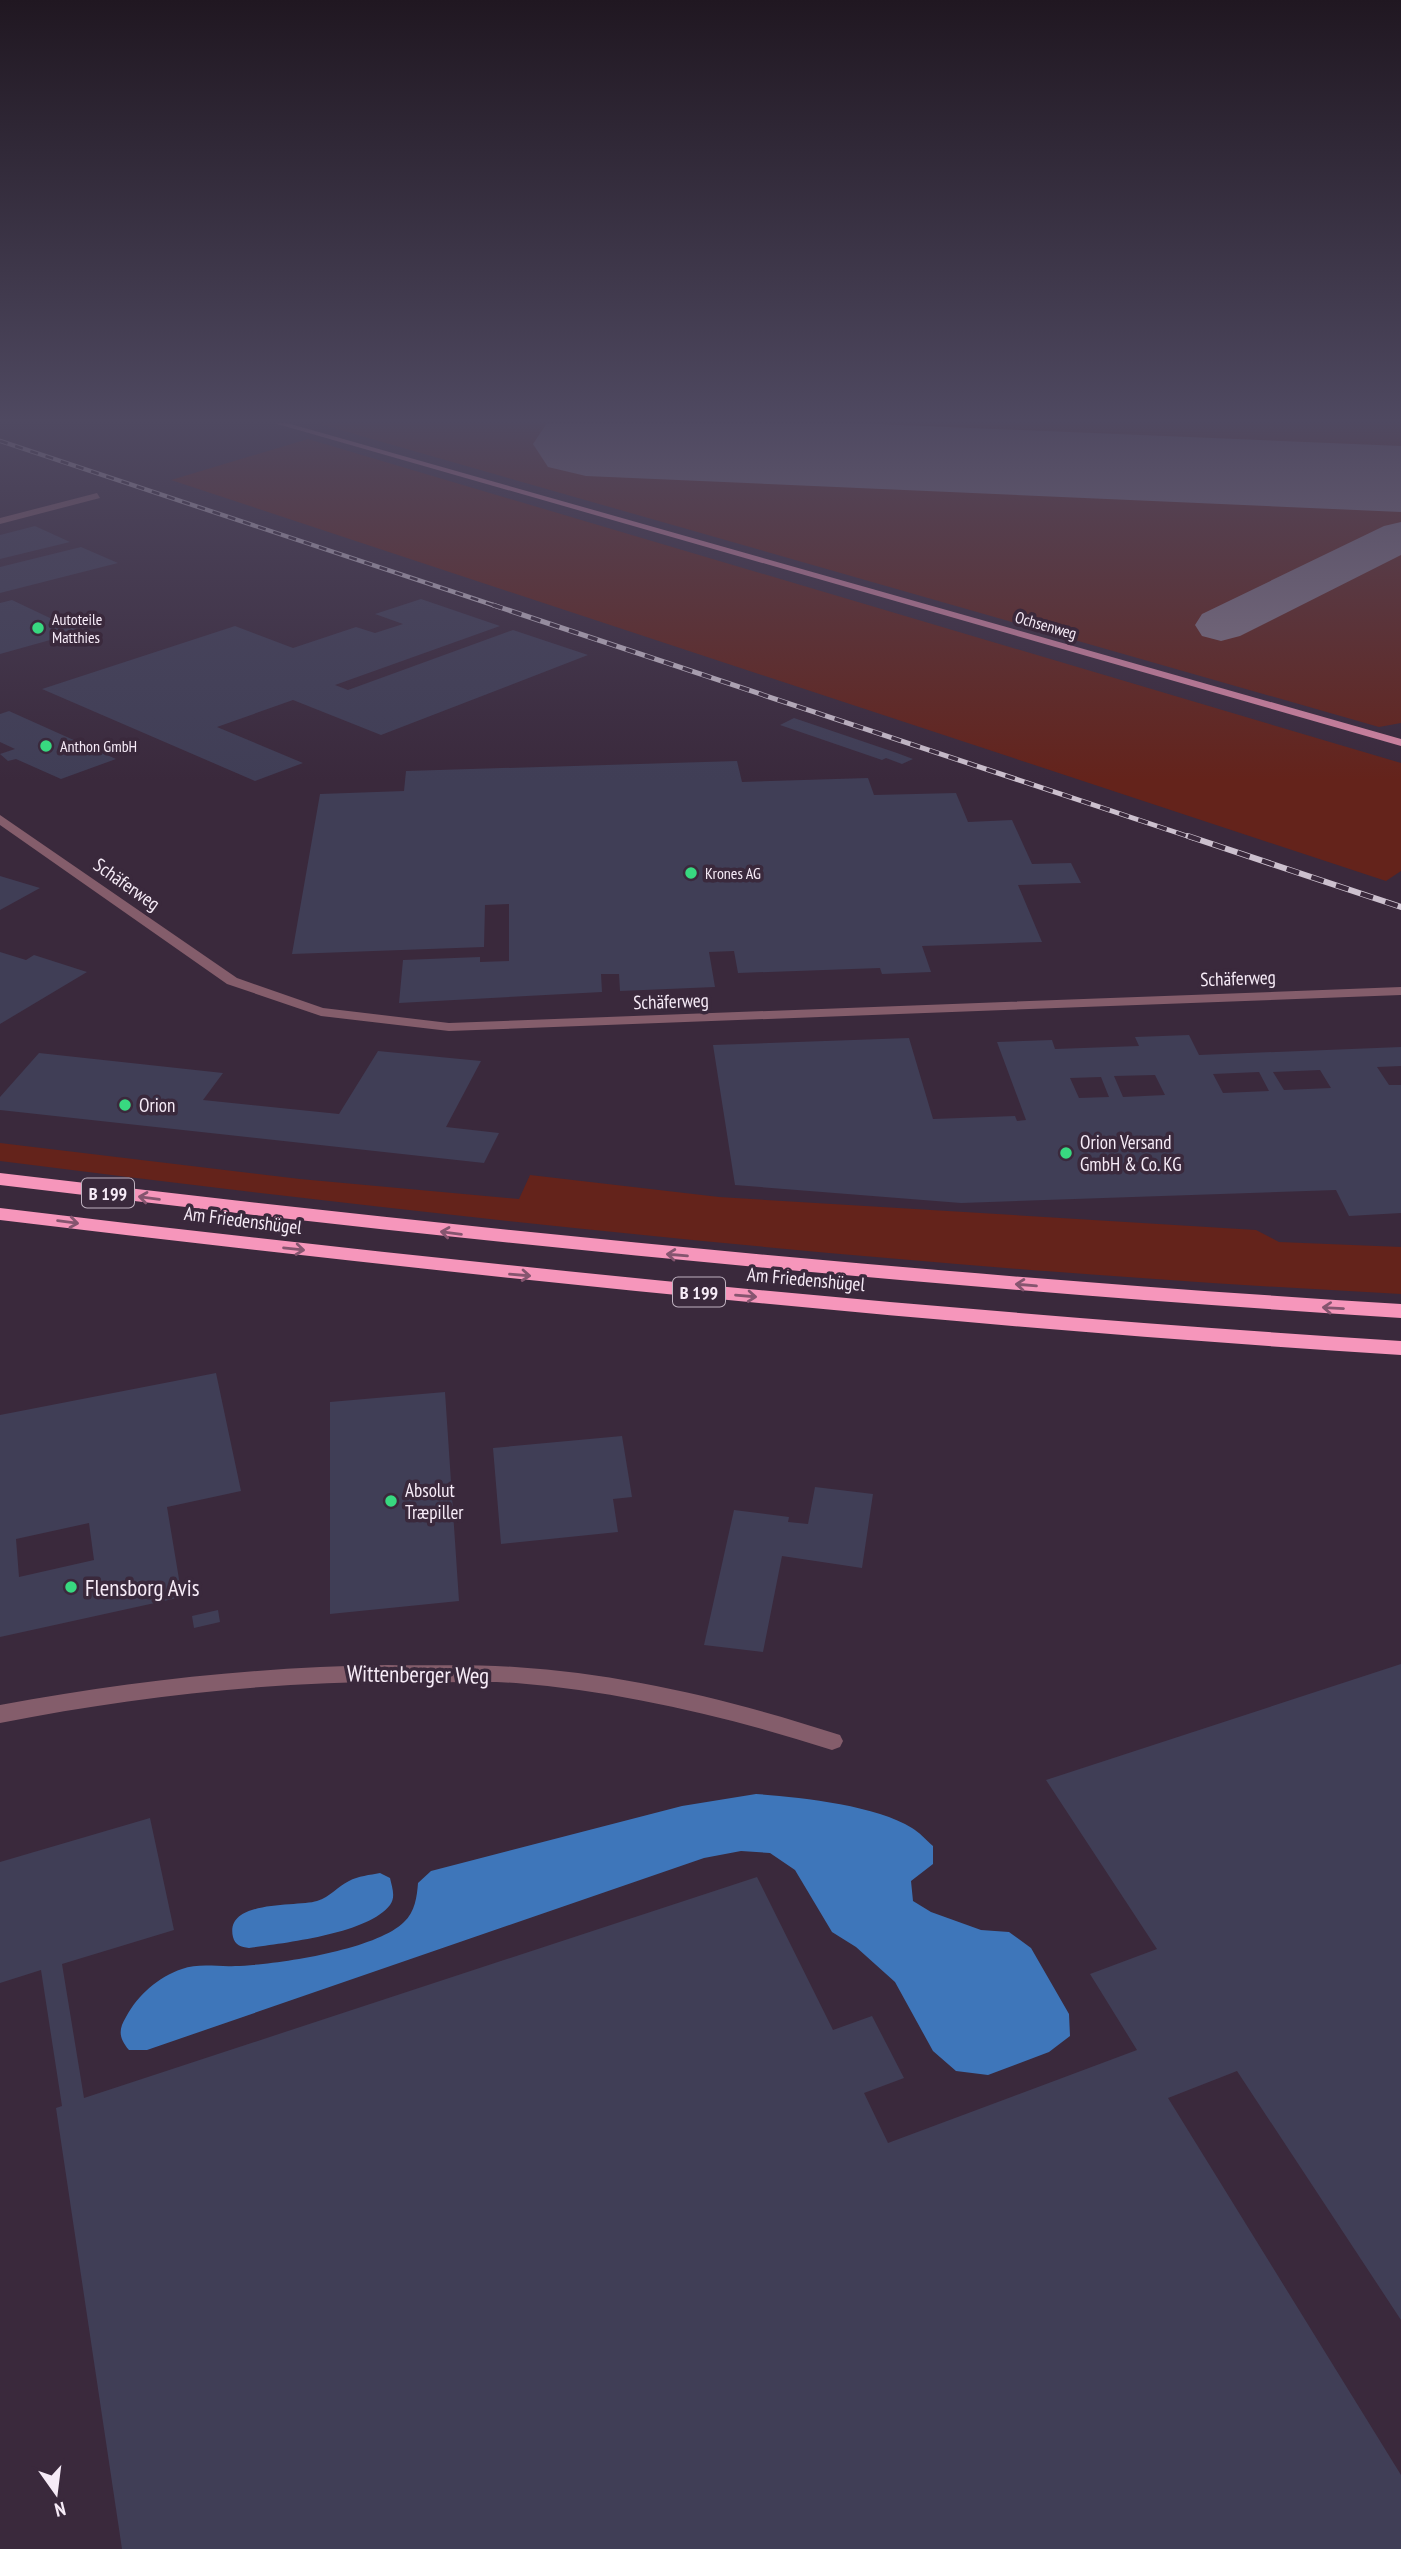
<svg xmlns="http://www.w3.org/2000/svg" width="1401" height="2549" font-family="'PT Sans Narrow',sans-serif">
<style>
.green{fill:#64231b}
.water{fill:#3e76ba}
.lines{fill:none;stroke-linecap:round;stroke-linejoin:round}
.taxiway{fill:#837485;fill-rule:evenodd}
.runway{fill:#837485;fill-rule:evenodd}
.building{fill:#403e56;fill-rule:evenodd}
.minor{fill:#845d6b;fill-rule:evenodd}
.major{fill:#d686a4;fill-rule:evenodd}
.highway{fill:#f696bb;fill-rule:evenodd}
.rail-far2-casing{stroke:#ccc0ce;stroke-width:4.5}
.rail-far1-casing{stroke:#ccc0ce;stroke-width:5}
.rail-casing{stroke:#ccc0ce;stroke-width:6}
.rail-far2{stroke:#3a293c;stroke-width:2.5;stroke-dasharray:8;stroke-linecap:butt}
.rail-far1{stroke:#3a293c;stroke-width:3.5;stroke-dasharray:10;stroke-linecap:butt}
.rail{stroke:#3a293c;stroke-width:4.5;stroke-dasharray:13;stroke-linecap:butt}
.oneway{stroke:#85556f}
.poi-dot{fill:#38d880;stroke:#3a293c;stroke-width:2.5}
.labels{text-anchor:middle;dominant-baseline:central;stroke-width:7;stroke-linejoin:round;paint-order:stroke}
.far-poi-label{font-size:16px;fill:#f6ebf7;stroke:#3a293c;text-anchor:start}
.far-street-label{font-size:16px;fill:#f6ebf7;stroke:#3a293c}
.shield{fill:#3a293c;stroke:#beb1bf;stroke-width:2}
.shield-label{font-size:18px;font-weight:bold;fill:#f6ebf7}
.street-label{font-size:19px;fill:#f6ebf7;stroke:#3a293c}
.poi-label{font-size:19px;fill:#f6ebf7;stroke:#3a293c;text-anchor:start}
.near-poi-label{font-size:23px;fill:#f6ebf7;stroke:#3a293c;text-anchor:start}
.near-street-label{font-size:23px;fill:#f6ebf7;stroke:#3a293c}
</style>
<rect width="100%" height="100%" fill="#3a293c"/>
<!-- green -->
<path class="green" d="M316 423H1401V723L1379 727Z
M308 439 1401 763V871L1386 881 171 480Z
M0 1143 300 1179 519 1199 530 1175 719 1197 1256 1230 1279 1242 1401 1247V1294C933 1270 465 1220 0 1161Z"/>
<!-- water -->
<path class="water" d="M756 1794C798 1797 876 1805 912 1828 919 1832 926 1840 933 1846V1864L911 1881 913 1901 931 1912 981 1930 1009 1932 1031 1948 1069 2014 1070 2036 1049 2052 988 2075 956 2071 933 2051 895 1982 856 1947 832 1932 795 1870 770 1853 741 1851 704 1858 147 2050H129C119 2038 118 2030 126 2017 138 1995 158 1977 182 1969 198 1963 218 1967 235 1966 275 1965 376 1950 404 1922 415 1912 417 1896 418 1883L431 1871 682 1806Z
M380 1873 390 1878C392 1887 396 1897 390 1905 368 1934 283 1943 249 1948 241 1947 235 1945 233 1937 224 1899 298 1907 317 1901 330 1897 338 1886 349 1881 358 1876 370 1875 380 1873Z"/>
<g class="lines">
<!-- taxiway -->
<path class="taxiway" d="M608 423H676L745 441 751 450 745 459 730 463 614 432Z
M1401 522V555L1240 636 1221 641 1202 636 1195 625 1202 614 1384 526Z"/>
<!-- runway -->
<path class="runway" d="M547 423H854L1401 446V512L586 476 548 467 533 444Z"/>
</g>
<!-- building -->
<path class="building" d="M35 526 70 542 0 559V535Z
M81 547 118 563 0 593V567Z
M421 599 500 626 335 685 348 690 513 630 588 655 381 735 293 700 217 727 303 763 255 781 42 689 235 626 293 648 356 627 375 633 403 624 375 614Z
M12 600 50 618 70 622 66 625 79 626 74 630 79 632 0 654V603Z
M9 711 116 759 61 779 16 759 8 761 0 754 15 749 0 742V714Z
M794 718 897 753 913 759 902 764 886 758 882 760 780 725Z
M737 761 742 782 868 778 874 795 956 793 968 822 1012 820 1032 864 1071 863 1081 883 1018 885 1042 942 922 946 931 972 882 974 880 968 738 973 734 951 709 952 715 987 620 991 619 974H601L602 992 399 1003 403 960 480 957V962L509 961V904L485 905 484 947 292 954 320 794 404 791 406 771Z
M0 876 40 888 0 910Z
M0 952 26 960 34 955 87 972 0 1024Z
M1189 1035 1199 1055 1401 1047V1066L1377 1067 1389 1085H1401V1213L1349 1216 1336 1190 961 1203 735 1185 713 1045 909 1038 933 1119 1015 1116 1017 1121 1026 1120 997 1042 1052 1040 1055 1049 1139 1046 1135 1037ZM1320 1070 1331 1088 1284 1090 1273 1072ZM1259 1072 1269 1091 1223 1093 1213 1074ZM1155 1075 1165 1095 1123 1097 1114 1076ZM1101 1077 1109 1097 1079 1098 1070 1078Z
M378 1051 481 1061 446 1127 499 1133 484 1163 0 1110V1097L39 1053 223 1073 203 1100 339 1114Z
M216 1373 241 1491 167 1507 182 1597 0 1637V1415ZM89 1523 94 1560 19 1577 16 1539Z
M445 1392 459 1601 330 1614V1402Z
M622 1436 632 1497 613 1499 618 1532 501 1544 493 1448Z
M815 1487 873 1494 862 1568 782 1556 763 1652 704 1645 734 1510 789 1517 788 1522 808 1524Z
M218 1610 220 1622 194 1628 192 1616Z
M1401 1664V2320L1237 2071 1168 2098 1401 2475V2549H122L56 2108 62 2106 41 1970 0 1983V1862L150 1818 174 1930 62 1964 84 2098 757 1877 833 2030 872 2016 904 2078 864 2093 888 2143 1137 2050 1090 1974 1157 1949 1046 1780Z"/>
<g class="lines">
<!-- minor -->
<path class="minor" d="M97 493 100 498 0 524V518Z
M0 815 237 978 323 1008 449 1023 1401 987V995L449 1031 321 1016 227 984 0 825Z
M387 1665C429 1666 473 1664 515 1667 626 1674 735 1701 840 1735L843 1741 840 1747 832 1750C729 1717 624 1692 516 1683 487 1681 456 1683 426 1682 282 1680 141 1695 0 1723V1705C128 1681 256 1667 387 1665Z"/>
<!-- major -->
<path class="major" d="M274 423H287L1401 739V746Z"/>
<!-- highway -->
<path class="highway" d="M0 1173C466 1229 932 1275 1401 1304V1318C932 1288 466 1242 0 1185Z
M0 1208C466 1264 932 1311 1401 1341V1355C932 1325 466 1276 0 1220Z"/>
<!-- rail-far2 casing -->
<g class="rail-far2-casing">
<path id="rail-far2" d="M0 441 499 607"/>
</g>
<!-- rail-far1 casing -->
<g class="rail-far1-casing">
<path id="rail-far1" d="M493 605 1193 838"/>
</g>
<!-- rail casing -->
<g class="rail-casing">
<path id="rail" d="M1188 836 1401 907"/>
</g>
<!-- rail-far2 -->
<use href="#rail-far2" class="rail-far2"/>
<!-- rail-far1 -->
<use href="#rail-far1" class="rail-far1"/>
<!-- rail -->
<use href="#rail" class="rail"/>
</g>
<!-- one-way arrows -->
<defs><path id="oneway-shaft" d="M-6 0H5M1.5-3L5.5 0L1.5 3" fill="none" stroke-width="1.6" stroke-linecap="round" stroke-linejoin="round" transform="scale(1.75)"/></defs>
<g class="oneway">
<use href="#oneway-shaft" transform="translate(149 1198) rotate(-173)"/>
<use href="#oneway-shaft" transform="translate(68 1222) rotate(7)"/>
<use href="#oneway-shaft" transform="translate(451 1233) rotate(-173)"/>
<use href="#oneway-shaft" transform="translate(294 1249) rotate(6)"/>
<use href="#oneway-shaft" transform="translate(677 1255) rotate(-175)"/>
<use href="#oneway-shaft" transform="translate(520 1275) rotate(5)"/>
<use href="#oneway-shaft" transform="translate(1026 1285) rotate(-175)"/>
<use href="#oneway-shaft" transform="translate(746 1296) rotate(5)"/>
<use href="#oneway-shaft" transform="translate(1333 1308) rotate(-177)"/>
</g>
<!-- sky -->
<linearGradient id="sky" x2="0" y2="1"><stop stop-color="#201721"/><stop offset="0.54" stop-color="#4f4961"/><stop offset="1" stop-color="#4f4961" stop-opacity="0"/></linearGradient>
<rect width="1401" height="780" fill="url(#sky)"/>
<!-- markers -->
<g class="poi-dot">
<circle cx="38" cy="628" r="7"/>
<circle cx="46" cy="746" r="7"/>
<circle cx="691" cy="873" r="7"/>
<circle cx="125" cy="1105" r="7"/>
<circle cx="1066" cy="1153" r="7"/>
<circle cx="391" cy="1501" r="7"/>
<circle cx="71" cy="1587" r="7"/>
</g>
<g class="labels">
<!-- far-poi labels -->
<g class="far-poi-label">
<text x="52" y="619">Autoteile<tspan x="52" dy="18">Matthies</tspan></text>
<text x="60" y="746">Anthon GmbH</text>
<text x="705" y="873">Krones AG</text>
</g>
<!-- far-street labels -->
<g class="far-street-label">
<text transform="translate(1046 625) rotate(16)">Ochsenweg</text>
</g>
<!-- shield labels -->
<g class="shield">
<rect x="82" y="1178.5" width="52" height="29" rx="5"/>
<rect x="673" y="1277.5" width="52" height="29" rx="5"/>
</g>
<g class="shield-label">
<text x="108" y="1193">B 199</text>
<text x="699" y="1292">B 199</text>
</g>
<!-- street labels -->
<g class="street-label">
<text transform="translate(127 884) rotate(35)">Schäferweg</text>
<text transform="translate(1238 978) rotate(-2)">Schäferweg</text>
<text transform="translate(671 1001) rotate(-2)">Schäferweg</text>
<text transform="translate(243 1220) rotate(7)">Am Friedenshügel</text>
<text transform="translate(806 1279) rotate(5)">Am Friedenshügel</text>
</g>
<!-- poi labels -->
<g class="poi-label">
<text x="139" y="1105">Orion</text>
<text x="1080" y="1142">Orion Versand<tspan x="1080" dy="22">GmbH &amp; Co. KG</tspan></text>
<text x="405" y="1490">Absolut<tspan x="405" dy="22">Træpiller</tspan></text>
</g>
<!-- near-poi labels -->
<g class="near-poi-label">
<text x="85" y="1587">Flensborg Avis</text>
</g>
<!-- near-street labels -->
<g class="near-street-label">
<text transform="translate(418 1674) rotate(1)">Wittenberger Weg</text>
</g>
</g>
<!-- north arrow -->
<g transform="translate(56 2493) rotate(166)" stroke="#3a293c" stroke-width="5" paint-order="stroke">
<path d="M0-5L12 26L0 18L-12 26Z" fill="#f6ebf7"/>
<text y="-10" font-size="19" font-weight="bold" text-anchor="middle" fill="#f6ebf7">N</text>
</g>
</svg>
